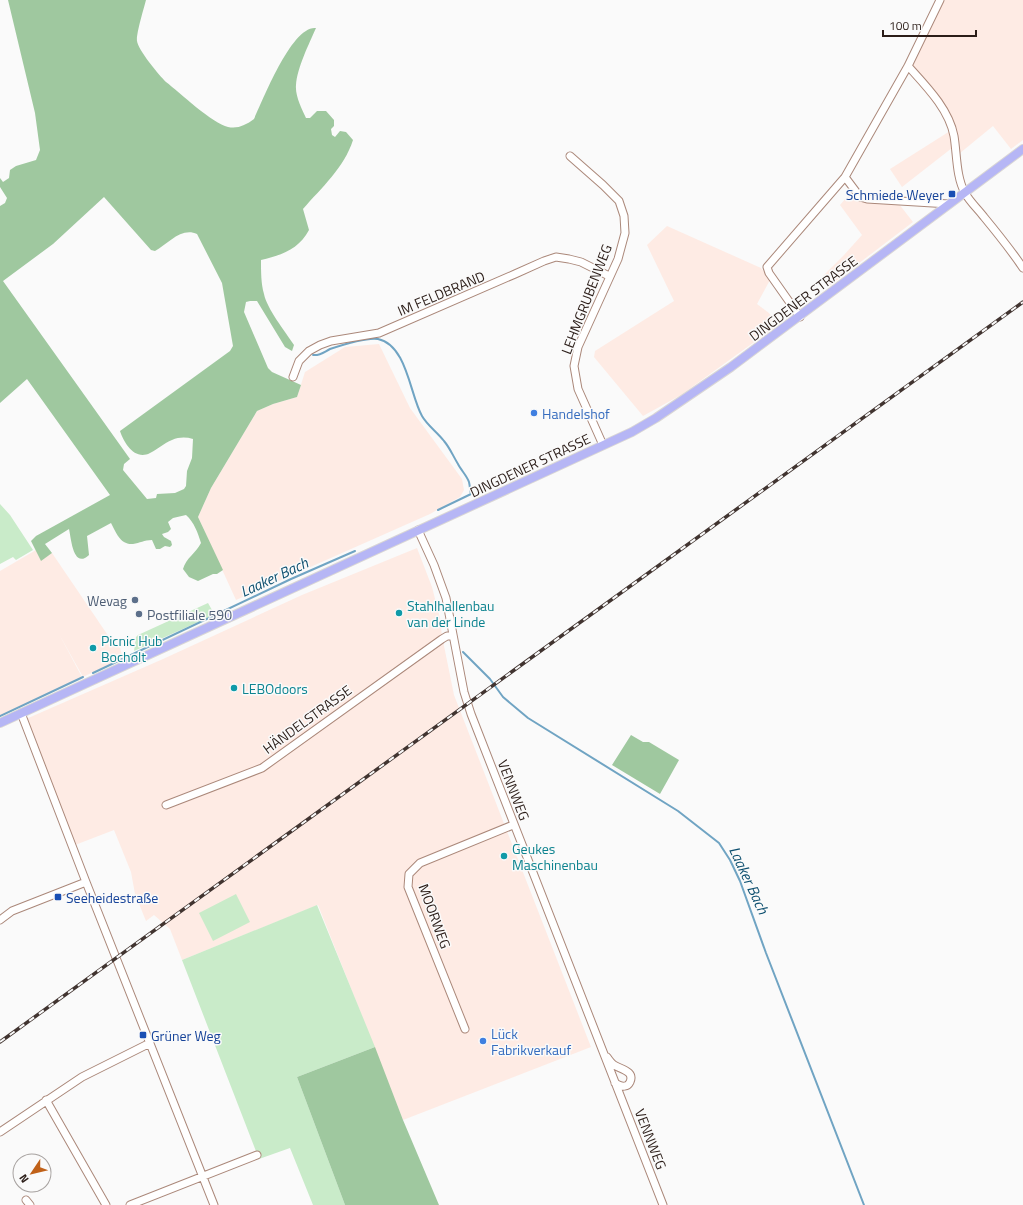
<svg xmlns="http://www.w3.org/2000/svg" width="1023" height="1205" font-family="'Titillium Web',sans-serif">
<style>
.built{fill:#feebe4}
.green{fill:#c9ebc9}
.forest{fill:#9fc89f;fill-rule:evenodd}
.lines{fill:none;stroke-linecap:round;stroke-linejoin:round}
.stream{stroke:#70a4c3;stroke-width:2}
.minor-casing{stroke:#ab887a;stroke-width:9}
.major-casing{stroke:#d9d6d5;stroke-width:10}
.minor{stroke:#fff;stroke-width:7}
.major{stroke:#b6b6f5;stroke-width:8}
.rail-casing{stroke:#413430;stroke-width:3.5}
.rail{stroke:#fafafa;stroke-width:2;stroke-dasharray:6;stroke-linecap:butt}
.transit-dot{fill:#1a4fb4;stroke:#fafafa;stroke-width:1.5}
.shop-dot{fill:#3f7fe0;stroke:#fafafa;stroke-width:1.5}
.service-dot{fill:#5c6f8a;stroke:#fafafa;stroke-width:1.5}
.culture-dot{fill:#0f9aa8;stroke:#fafafa;stroke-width:1.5}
.labels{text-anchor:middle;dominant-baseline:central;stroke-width:3;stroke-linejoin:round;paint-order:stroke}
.transit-label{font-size:14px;fill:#164399;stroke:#fafafa;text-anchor:start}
.street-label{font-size:14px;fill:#2b1d18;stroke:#fafafa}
.shop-label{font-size:14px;fill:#366cbe;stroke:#fafafa;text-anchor:start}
.service-label{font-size:14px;fill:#4e5e75;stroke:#fafafa;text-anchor:end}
.culture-label{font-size:14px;fill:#0d838f;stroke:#fafafa;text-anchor:start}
.water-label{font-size:15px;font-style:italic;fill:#0d4f6f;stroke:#fafafa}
</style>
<rect width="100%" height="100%" fill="#fafafa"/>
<!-- built -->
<path class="built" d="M944 0H1023V140L1011 149 993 126 954 158 952 148 902 187 890 169 950 131 943 114 909 73Z
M852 191 859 199 899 204 913 222 829 286 822 277 844 255 862 235 840 205Z
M667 226 761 268 770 280 757 304 769 313 778 325 681 395 643 416 594 357 595 351 674 301 647 245Z
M379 344 410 408 462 479 464 490 460 497 430 514 236 600 198 517 211 488 257 411 273 404 297 397 305 372 345 347Z
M417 548 432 587 440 618 442 636 454 695 591 1047 403 1120 318 905 182 960 170 929 154 915 146 921 135 894 131 872 114 830 75 845 26 719 163 659 302 595Z
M36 550 41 560 52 553 107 634 120 648 123 658 83 677 59 634 82 677 0 716V571Z"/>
<!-- green -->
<path class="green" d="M0 504 10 515 33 550 16 560 13 557 0 564Z
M208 603 212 610 216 614 134 651 136 637 138 635Z
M236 894 250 922 213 941 199 913Z
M317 905 375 1047 297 1077 345 1205H313L290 1148 259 1159 182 960Z"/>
<!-- forest -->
<path class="forest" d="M8 0H146C144 8 136 34 137 41 138 50 159 75 166 82 179 92 213 124 228 127 238 129 246 125 254 119 263 100 292 25 316 28 309 44 297 68 296 85 295 96 302 109 306 118H310L317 111H326L334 120V126L331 129 332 135 335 137 340 131 346 132 353 140C344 168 322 187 303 209L309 230C299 249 282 255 261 260 261 271 261 284 264 294 267 309 285 331 294 345L292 351 285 347 257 301H250L246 302 244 312 268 368 272 372 301 385 297 397 273 404 257 411 211 488 198 517 223 570 217 574H213L198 581 189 577 183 569C186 558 196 553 201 543 198 533 194 522 186 515L173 518 168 522 171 529 168 532 162 534 164 537 171 541 172 545 170 547 165 546 160 549H156L152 540C144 540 140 543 133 544 120 545 116 532 111 523L87 536 89 555C73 570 71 537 69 529L45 544 52 553 41 561 31 541 36 536 110 495 27 379 0 403V206L5 203 7 198 0 187V178L3 182 9 178 10 170 16 166 36 160 40 150 35 113ZM104 197 151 250 155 251C168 244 181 227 197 234L222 283 233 346 230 351 120 431C124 443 135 461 150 453 158 449 164 443 172 440 179 437 186 437 193 439L192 458 187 471 186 486 184 489 175 493 157 494 156 498 147 499 123 470 124 464 130 459 3 281 53 244Z
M631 735 643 742H649L679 760 660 794 612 765Z
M375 1047 403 1120 439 1205H345L297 1077Z"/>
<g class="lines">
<!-- stream -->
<path class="stream" d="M313 355C320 356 324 352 330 349 342 345 366 337 378 339 407 345 410 395 422 416 427 425 437 432 444 441 450 448 453 456 458 464 461 470 467 476 469 482 470 486 470 491 471 494L438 510
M463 652 490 679 503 697 528 718 678 811 719 843 730 860 740 881 766 953 864 1205
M93 673 291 579 355 551
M0 716 83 677"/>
<!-- minor casing -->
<g class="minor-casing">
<path id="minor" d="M908 66C926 86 949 109 954 136 957 154 956 177 965 193 970 202 978 209 984 217 998 234 1011 250 1023 268
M570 156 603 185 619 201 624 216 625 233 618 259 578 347 574 366 578 389 603 445
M845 177 860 197 867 199 949 204
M800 317 769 273 767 267 845 177 908 66 940 0
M293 377 299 361 309 351 320 345 331 341 379 333 515 274 544 261 556 257 569 259 581 262 609 276
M418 530 434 565 446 598 464 692 471 714 663 1205
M21 713 86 882 214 1205
M166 805 262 768 442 639 447 636H453
M0 920 12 911 86 882
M465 1029 408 887 409 874 420 863 513 825
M607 1057C609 1060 611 1063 614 1065 620 1069 635 1071 630 1082 629 1084 627 1086 625 1086 621 1087 618 1085 615 1083
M46 1100 106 1205
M0 1132 82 1077 150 1043
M26 1200 30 1205
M130 1205 257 1155"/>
</g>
<!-- major casing -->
<g class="major-casing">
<path id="major" d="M0 723 632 432 656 418 731 367 1023 149"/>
</g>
<!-- minor -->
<use href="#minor" class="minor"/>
<!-- major -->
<use href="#major" class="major"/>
<!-- rail casing -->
<g class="rail-casing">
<path id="rail" d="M0 1042 1023 302"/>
</g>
<!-- rail -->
<use href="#rail" class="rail"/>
</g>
<!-- markers -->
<g class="transit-dot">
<rect x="948" y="190" width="8" height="8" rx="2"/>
<rect x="54" y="893" width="8" height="8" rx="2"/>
<rect x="139" y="1031" width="8" height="8" rx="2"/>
</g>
<g class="shop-dot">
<circle cx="534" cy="413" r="4"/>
<circle cx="483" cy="1041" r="4"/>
</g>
<g class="service-dot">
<circle cx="135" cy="600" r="4"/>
<circle cx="139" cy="614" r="4"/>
</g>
<g class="culture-dot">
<circle cx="399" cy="613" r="4"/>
<circle cx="93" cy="648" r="4"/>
<circle cx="234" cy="688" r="4"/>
<circle cx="504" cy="856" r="4"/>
</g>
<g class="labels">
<!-- transit labels -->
<g class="transit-label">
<text x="944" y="194" text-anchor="end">Schmiede Weyer</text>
<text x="66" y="897">Seeheidestraße</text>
<text x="151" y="1035">Grüner Weg</text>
</g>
<!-- street labels -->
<g class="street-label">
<text transform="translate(441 293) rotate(-23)">IM FELDBRAND</text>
<text transform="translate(803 298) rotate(-37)">DINGDENER STRASSE</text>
<text transform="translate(586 299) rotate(-69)">LEHMGRUBENWEG</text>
<text transform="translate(530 465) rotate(-25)">DINGDENER STRASSE</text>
<text transform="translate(307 719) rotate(-36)">HÄNDELSTRASSE</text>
<text transform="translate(514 790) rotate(69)">VENNWEG</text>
<text transform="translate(435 916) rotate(70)">MOORWEG</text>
<text transform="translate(651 1139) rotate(69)">VENNWEG</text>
</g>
<!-- shop labels -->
<g class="shop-label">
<text x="542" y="413">Handelshof</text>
<text x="491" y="1033">Lück<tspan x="491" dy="16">Fabrikverkauf</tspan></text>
</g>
<!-- service labels -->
<g class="service-label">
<text x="127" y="600">Wevag</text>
<text x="147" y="614" text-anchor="start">Postfiliale 590</text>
</g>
<!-- culture labels -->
<g class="culture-label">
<text x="407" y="605">Stahlhallenbau<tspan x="407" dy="16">van der Linde</tspan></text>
<text x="101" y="640">Picnic Hub<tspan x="101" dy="16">Bocholt</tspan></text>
<text x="242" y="688">LEBOdoors</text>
<text x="512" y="848">Geukes<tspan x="512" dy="16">Maschinenbau</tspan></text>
</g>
<!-- water labels -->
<g class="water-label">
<text transform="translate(274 577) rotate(-25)">Laaker Bach</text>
<text transform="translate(749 880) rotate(65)">Laaker Bach</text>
</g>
</g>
<!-- north arrow -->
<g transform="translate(32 1173) rotate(235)"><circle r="19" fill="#fafafa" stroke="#a7a2a0"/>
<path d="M0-3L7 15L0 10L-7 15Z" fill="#c06119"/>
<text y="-6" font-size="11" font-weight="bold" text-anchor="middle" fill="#2b1d18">N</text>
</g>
<!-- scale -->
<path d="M883 30v6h93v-6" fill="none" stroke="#2b1d18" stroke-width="2"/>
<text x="889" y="30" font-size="12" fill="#2b1d18" stroke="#fafafa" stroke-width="3" paint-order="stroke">100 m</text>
</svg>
